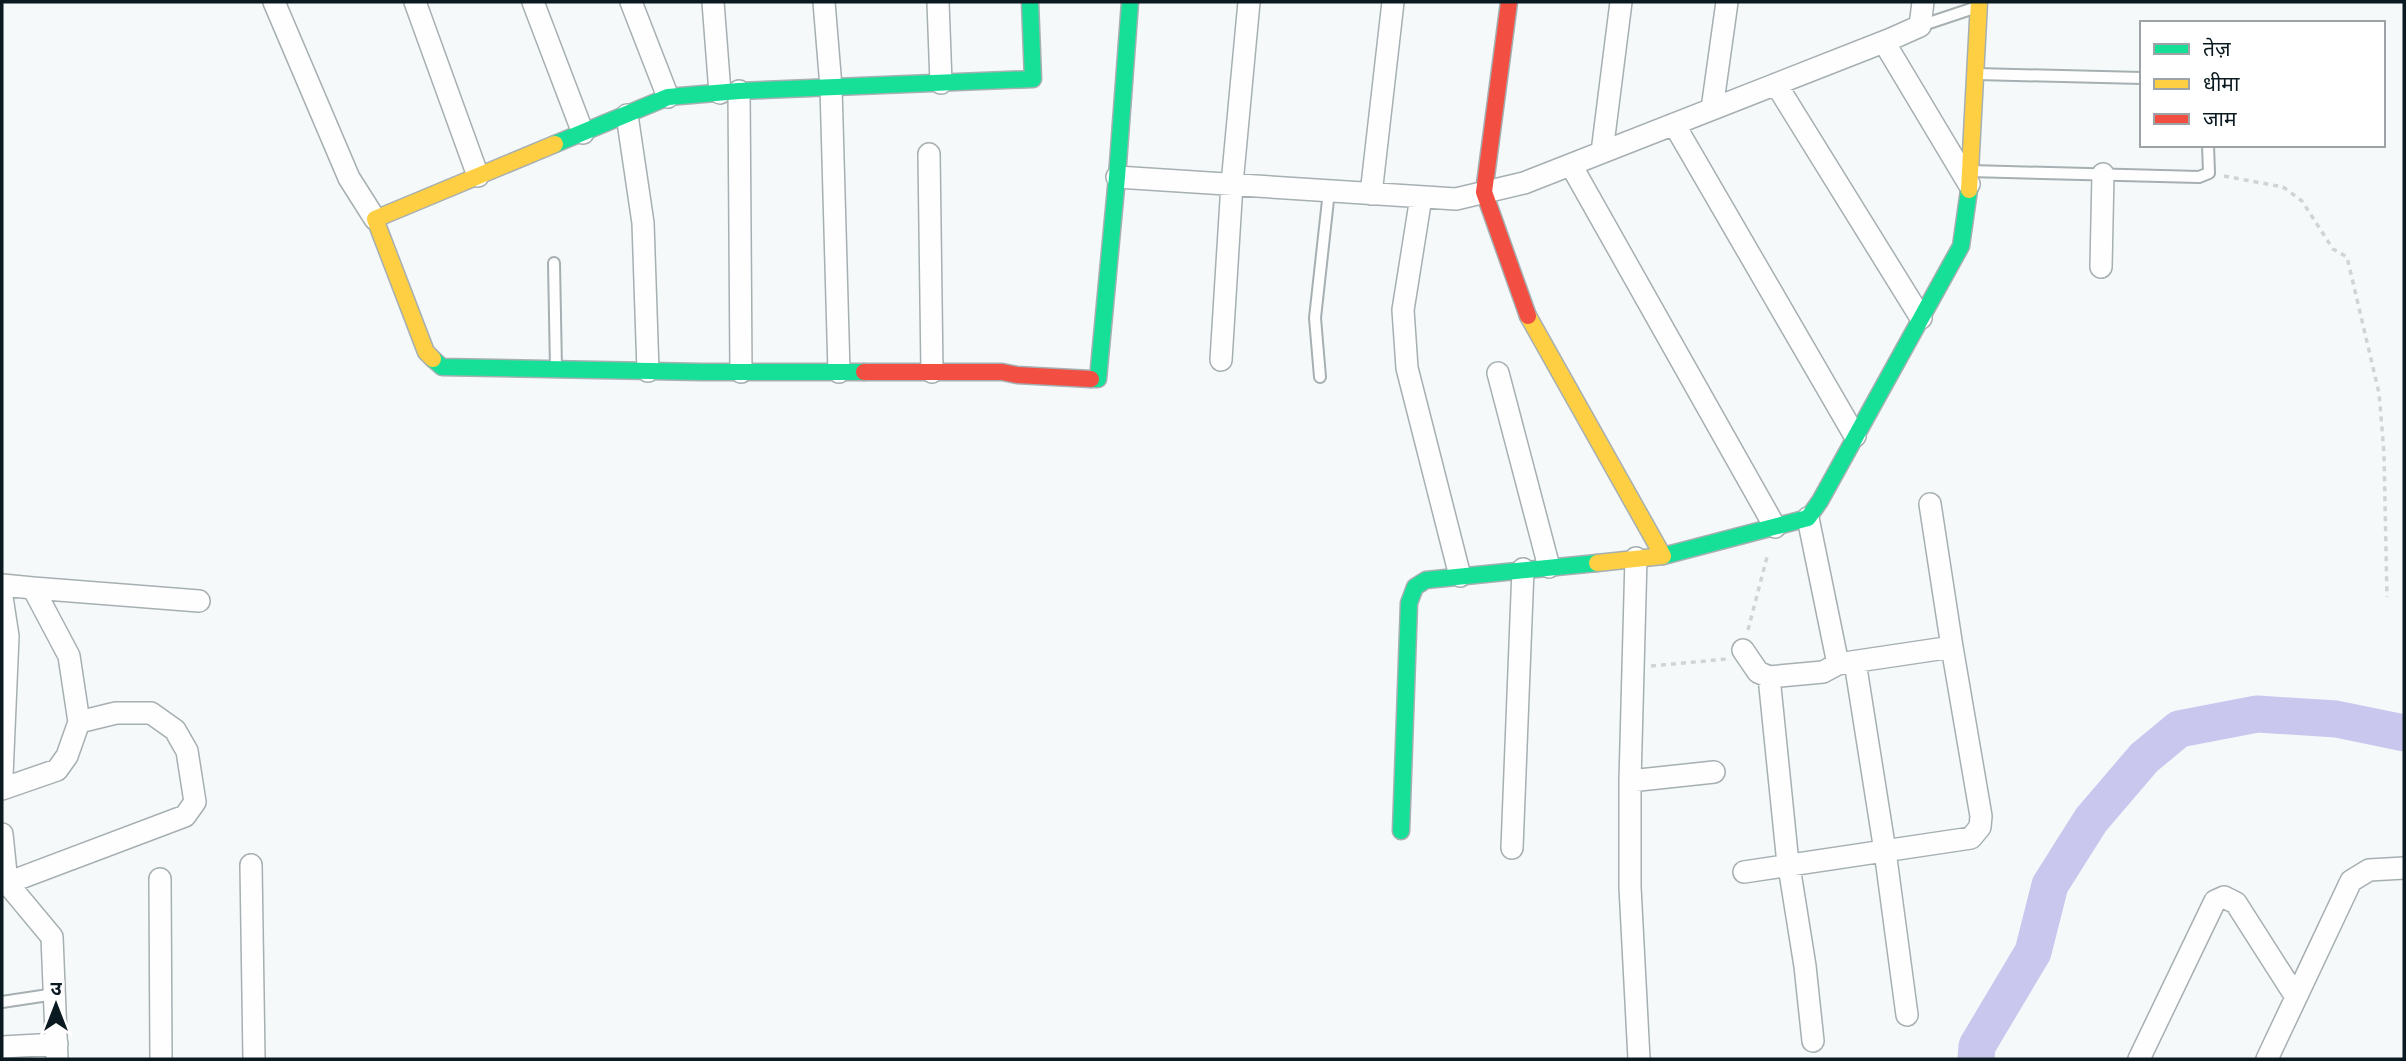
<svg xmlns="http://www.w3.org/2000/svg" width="2406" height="1061" font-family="Manrope,'Noto Sans Devanagari',sans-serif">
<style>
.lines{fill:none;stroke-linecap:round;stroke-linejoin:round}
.river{stroke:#cac7ee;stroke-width:37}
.lane-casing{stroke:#a6afb2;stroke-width:14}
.street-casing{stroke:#a6afb2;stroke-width:24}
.fast-casing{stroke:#a6afb2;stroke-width:19}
.slow-casing{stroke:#a6afb2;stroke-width:19}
.jam-casing{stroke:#a6afb2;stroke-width:19}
.path{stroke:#d1d4d5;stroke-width:3.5;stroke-dasharray:5 5;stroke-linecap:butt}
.lane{stroke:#fefefe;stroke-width:10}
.street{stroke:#fefefe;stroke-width:21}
.fast{stroke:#16e098;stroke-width:16}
.slow{stroke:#ffcf43;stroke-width:16}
.jam{stroke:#f24e42;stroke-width:16}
</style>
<rect width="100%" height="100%" fill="#f5f9fa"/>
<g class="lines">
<!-- river -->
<path class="river" d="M1976 1059 1977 1046 2033 952 2050 885 2091 820 2144 758 2179 729 2257 714 2336 719 2404 733"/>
<!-- lane casing -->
<g class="lane-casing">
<path id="lane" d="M1920 26 1977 7
M1977 74 2142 78
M1970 171 2199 177 2209 173 2208 145
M554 263 556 369
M1320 377 1315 318 1329 191
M2 1002 55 994"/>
</g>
<!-- street casing -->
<g class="street-casing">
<path id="street" d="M274 2 349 178 375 219
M415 2 478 176
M533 2 583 133
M631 2 668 97
M713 2 720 93
M824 2 831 87 839 372
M938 2 941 83
M1884 42 1969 184
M1776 84 1921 318
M739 91 741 372
M1712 109 1727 2
M627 115 643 223 648 371
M1674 124 1855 436
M1602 152 1621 2
M929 154 932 372
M1571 165 1775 527
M1117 177 1456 199 1524 183 1891 39 1920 26 1923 2
M1371 194 1393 2
M1421 197 1403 310 1407 368 1460 576
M2101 267 2103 174
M1221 360 1232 184 1249 2
M1498 373 1549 567
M1636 558 1630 781V887L1639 1059
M2 585 33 588 69 656 79 722 67 756 57 770 2 789
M33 588 199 601
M2 597 8 636 2 776
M1743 650 1758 672 1769 677 1823 672 1838 664 1808 518
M1855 662 1885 851 1907 1015
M1838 664 1952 647 1930 504
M1769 677 1787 854 1805 966 1813 1041
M1630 781 1714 772
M2 834 7 883 52 937 57 1059
M1512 848 1523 569
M251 865 254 1059
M1744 872 1971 838 1980 827 1981 816 1952 647
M160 879 161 1059
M2 885 185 816 195 802 187 751 175 730 151 713H116L79 722
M2 1047 57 1044
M2139 1059 2215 901 2224 897 2236 903 2296 997
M2267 1059 2351 881 2369 870 2404 868"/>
</g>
<!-- fast casing -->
<g class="fast-casing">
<path id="fast" d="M555 144 668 97 739 91 1033 79 1030 2
M433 359 442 367 702 372H864
M1091 379H1098L1117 177 1130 2
M1663 556 1808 518 1820 501 1961 246 1969 190
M1401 831 1409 603 1415 587 1426 580 1597 563"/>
</g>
<!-- slow casing -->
<g class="slow-casing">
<path id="slow" d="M1969 190 1979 2
M1528 316 1663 556 1597 563
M433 359 426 352 375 219 555 144"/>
</g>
<!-- jam casing -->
<g class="jam-casing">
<path id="jam" d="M1509 2 1484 192 1528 316
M864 372H1002L1017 375 1091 379"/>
</g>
<!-- path -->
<path class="path" d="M2224 176 2283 187 2302 201 2333 249 2347 257 2379 393 2384 453 2387 597
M1748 630 1768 553
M1651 666 1727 659"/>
<!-- lane -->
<use href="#lane" class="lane"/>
<!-- street -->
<use href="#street" class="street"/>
<!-- fast -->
<use href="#fast" class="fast"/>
<!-- slow -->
<use href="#slow" class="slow"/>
<!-- jam -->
<use href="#jam" class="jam"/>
</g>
<!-- border -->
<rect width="2406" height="1061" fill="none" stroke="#0b1a20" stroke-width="7"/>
<!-- legend -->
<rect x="2140" y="21" width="245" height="126" fill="#ffffff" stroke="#9da3a6" stroke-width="2"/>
<rect x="2154" y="44" width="35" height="10" fill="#16e098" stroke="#9da3a6" stroke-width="2"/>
<text x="2203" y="56" font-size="21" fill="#0b1a20">तेज़</text>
<rect x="2154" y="79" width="35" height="10" fill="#ffcf43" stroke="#9da3a6" stroke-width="2"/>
<text x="2203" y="91" font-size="21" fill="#0b1a20">धीमा</text>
<rect x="2154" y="114" width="35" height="10" fill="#f24e42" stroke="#9da3a6" stroke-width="2"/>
<text x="2203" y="126" font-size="21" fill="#0b1a20">जाम</text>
<!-- north arrow -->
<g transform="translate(56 1005)" stroke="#ffffff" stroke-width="5" paint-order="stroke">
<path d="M0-5L12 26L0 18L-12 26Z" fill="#0b1a20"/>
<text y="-10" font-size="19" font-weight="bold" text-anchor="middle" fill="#0b1a20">उ</text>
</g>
</svg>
